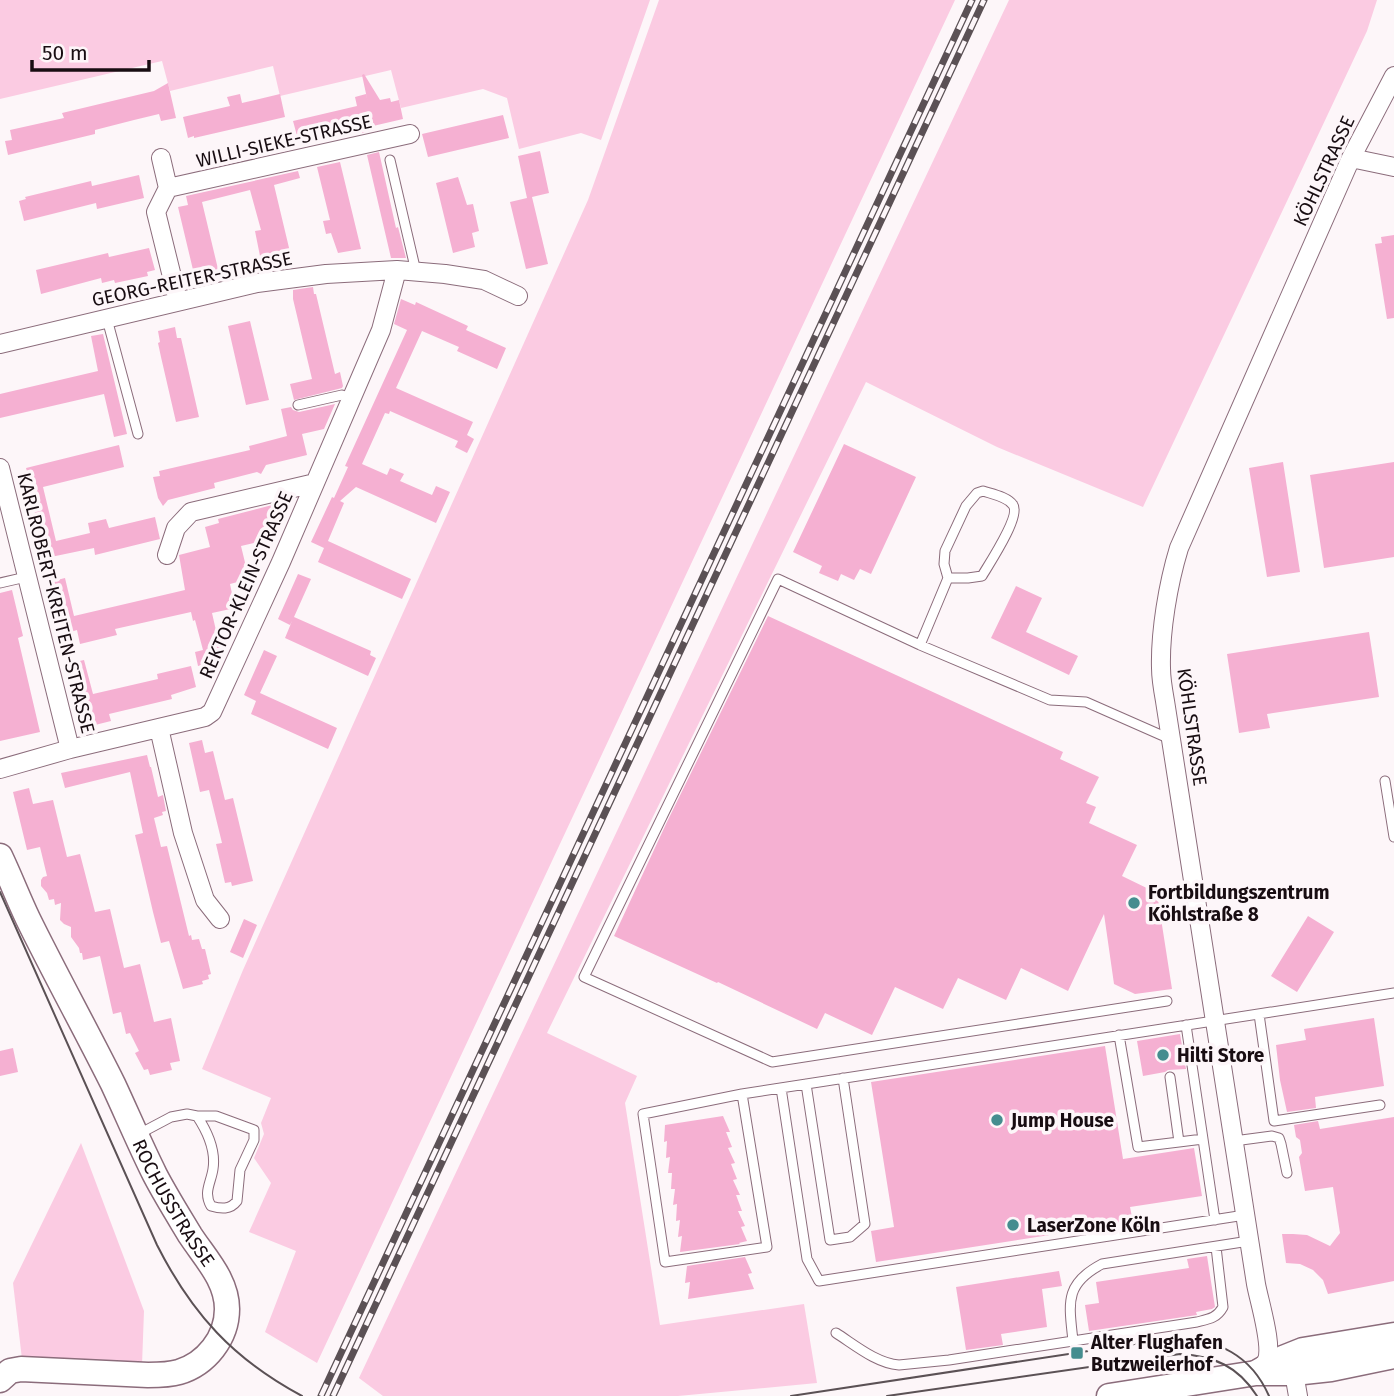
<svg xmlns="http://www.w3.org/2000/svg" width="1394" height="1396" font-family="'Fira Sans',sans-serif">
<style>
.green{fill:#fbcbe2}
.building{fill:#f5b0d2}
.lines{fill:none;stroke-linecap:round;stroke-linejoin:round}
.lane-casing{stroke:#8b6c7b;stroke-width:11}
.street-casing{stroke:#8b6c7b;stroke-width:20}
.secondary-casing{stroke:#8b6c7b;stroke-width:27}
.lane{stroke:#fff;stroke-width:9}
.street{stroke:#fff;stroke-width:18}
.secondary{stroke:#fff;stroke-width:24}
.tram{stroke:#5b5155;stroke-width:2}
.rail-casing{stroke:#5b5155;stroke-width:7}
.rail{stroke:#fdf6f9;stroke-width:4.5;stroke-dasharray:13;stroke-linecap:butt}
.poi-dot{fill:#458d8f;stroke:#fdf6f9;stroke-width:2.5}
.labels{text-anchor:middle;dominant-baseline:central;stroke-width:7;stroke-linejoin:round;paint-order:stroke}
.street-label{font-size:19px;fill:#180d12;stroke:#fdf6f9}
.poi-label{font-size:19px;font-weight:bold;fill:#180d12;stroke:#fdf6f9;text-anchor:start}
</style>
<rect width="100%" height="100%" fill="#fdf6f9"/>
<!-- green -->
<path class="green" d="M0 0H650L601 140 581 133 519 149 507 98 483 89 401 108 391 70 280 96 273 66 170 91 162 61 0 99Z
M659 0H955L317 1363 265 1332 296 1251 249 1232 271 1183 254 1158 264 1134 261 1123 271 1098 202 1069 243 970 588 200Z
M1009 0H1377L1367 31 1143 507 997 447 866 382 547 1033 637 1076 625 1103 660 1325 804 1304 817 1383 678 1396H383L359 1378Z
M81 1143 144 1311 142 1365 22 1359 13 1283Z"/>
<!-- building -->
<path class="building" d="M364 74 380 100 390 98 391 102 399 100 403 119 373 126 374 130 362 133 361 128 299 143 293 121 357 106 355 97 366 94 368 103 362 75Z
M168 83 176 118 161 121 159 114 134 120 95 130V134L8 155 5 141 12 140 10 130 64 118 62 113 154 91Z
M240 94 242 103 280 94 285 117 194 138V136L188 138 183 117 230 106 227 97Z
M503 115 509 138 428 157 422 134Z
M540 151 549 193 532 197 548 264 526 269 510 202 527 198 518 156Z
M379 152 396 228 398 227 406 258H391L367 155Z
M340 162 361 249 338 253 331 233 326 234 323 221 330 220 317 167Z
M298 171 300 178 274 185 290 252 286 253 289 265 271 268 269 260 261 261 255 231 261 230 250 190 202 202 218 269 194 274 178 207 188 205 186 196Z
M139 175 144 198 97 209 96 203 24 221 19 201 26 199 25 197 91 181 92 186Z
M458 177 467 205 473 204 479 231 472 233 475 247 453 253 436 183Z
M1394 235V318L1387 319 1375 244 1382 243 1381 237Z
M149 248 155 270 147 272 148 276 115 283 114 280 102 283 101 278 41 294 36 270 108 253 109 257Z
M313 287 314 294H316L335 374 340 372 343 386 342 388 294 400 290 384 312 379 293 299V290Z
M401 299 415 305 416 302 468 326 466 330 506 348 497 369 457 351 459 347 422 331 396 388 473 422 467 435 474 439 467 453 455 447 458 441 390 411 389 414 385 413 362 464 387 475 390 468 404 474 400 481 432 495 436 486 450 492 436 523 356 487 340 501 344 503 328 541 411 579 402 599 318 562 324 548 311 542 332 497 334 498 348 467 345 466 407 330 394 324Z
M250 321 269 400 246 405 228 326Z
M175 327 177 338H181L199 417 176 422 161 357 158 343 160 342 158 331Z
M103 334 127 434 114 437 104 394 0 418V394L98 371 91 336Z
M335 404 324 429 302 434 307 455 266 465 261 474 257 472 214 483 215 488 168 500 163 506 158 498 153 477 160 476 159 471 250 450 249 446 287 436 281 409 291 407 293 410 299 412Z
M844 444 916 477 871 574 860 569 854 580 841 574 838 581 819 573 822 566 793 552Z
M119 445 124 467 43 487 56 541 90 533 88 523 106 519 109 528 155 517 160 539 95 555 94 548 46 558 31 497 23 498 19 484 30 482 26 468Z
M1283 462 1300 572 1267 577 1249 468Z
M1394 462V557L1324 568 1310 475Z
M276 504 279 520 272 522 273 525 263 527 266 540 241 546 249 579 230 584 235 608 212 613 220 648 213 663 198 666 195 652 203 650 195 620 193 621 191 612 115 629 117 635 80 644 77 630 64 634 53 581 65 578 74 616 185 590 179 555 210 547 205 527 219 523 218 519Z
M298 574 311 579 294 617 371 651 370 655 376 658 368 676 285 638 292 621 290 625 278 619Z
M1016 586 1042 598 1026 632 1078 656 1069 675 991 638Z
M12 590 23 636 18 638 40 732 0 741V593Z
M768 616 1063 752 1060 759 1099 777 1086 803 1096 807 1089 823 1137 845 1122 876 1157 893 1172 989 1135 994 1114 984 1104 914 1068 991 1021 968 1006 1000 958 978 943 1009 895 987 872 1035 825 1013 817 1029 718 982 717 983 614 936 666 824Z
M1369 632 1379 697 1267 714 1270 728 1239 733 1227 654Z
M264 650 277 656 260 693 337 728 328 749 251 714 256 701 244 695Z
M84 660 93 694 158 679 157 674 191 666 196 687 171 695 172 699 109 714 111 721 87 727 71 663Z
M202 740 205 753 213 751 225 800 233 798 253 881 232 886 231 882 225 883 216 844 222 843 209 790 200 792 189 743Z
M147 755 150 767H151L158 797 163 795 166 811 162 812 163 815 154 818 161 847 167 846 189 936 191 935 192 940 199 939 202 949H205L211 974 208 975 209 979 202 981 203 984 183 989 169 941 161 943 153 912 135 835 143 833 130 772 65 788 61 773Z
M29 788 33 804 53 800 67 857 80 854 95 912 110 909 124 968 140 964 154 1022 171 1018 180 1061 170 1063 172 1070 150 1075 148 1069 144 1070 135 1053 139 1051 130 1033 126 1034 121 1012 113 1014 100 956 83 960 82 953H80L79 948 71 937V927L64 924 60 920 61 903 55 905 54 899 49 900 47 893 41 886V880L43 877 47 876 40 847 27 850 13 792Z
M1308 916 1334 932 1297 992 1271 976Z
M244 919 257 925 243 958 230 952Z
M1374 1018 1384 1086 1315 1097 1316 1108 1287 1112 1280 1080 1276 1045 1306 1040 1304 1029Z
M1180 1034 1186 1069 1168 1070 1165 1072 1143 1076 1137 1041Z
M1105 1046 1123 1159 1194 1148 1202 1196 1130 1207 1133 1222 876 1262 871 1231 894 1227 871 1082Z
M13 1048 18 1072 0 1076V1051Z
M723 1116 730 1132H726L732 1147 728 1148 735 1163 731 1164 737 1179 733 1180 740 1195H736L742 1211H738L745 1226 741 1227 747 1241 739 1243 740 1244 680 1252 682 1236 678 1237 680 1220 676 1221 677 1204 673 1205 675 1189H671L672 1173H668L670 1157 666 1158 667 1141 664 1142 665 1125Z
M1394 1117V1281L1328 1294 1323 1280 1313 1270 1300 1264 1286 1263 1282 1234H1293L1307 1235 1330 1246 1340 1233 1333 1187 1305 1191 1299 1157 1302 1153 1300 1140 1296 1137 1294 1125 1318 1121 1320 1129Z
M1207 1256 1215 1307 1212 1309 1196 1312 1197 1315 1089 1331 1085 1305 1099 1303 1096 1282 1189 1268 1187 1259Z
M745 1257 752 1273 748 1274 754 1289 688 1299 690 1282 685 1283 687 1266Z
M1059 1271 1062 1286 1042 1289 1047 1327 1001 1334 1003 1345 966 1350 956 1287Z"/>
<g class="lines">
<!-- lane casing -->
<g class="lane-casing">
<path id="lane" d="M390 160 414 263 413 271
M107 319 138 434
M298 405 342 395 353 398
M0 583 26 577
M920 645 948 578 944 564 945 551 966 506 977 493 983 491C992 494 1008 497 1013 505 1021 516 989 564 982 576L968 578H948
M1385 781 1394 837
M1167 1001 772 1062 584 977 778 579 920 645 1050 700 1086 702 1170 739
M1259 1014 1274 1121 1380 1105
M1186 1025 1203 1139
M1119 1035 1138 1147 1179 1142
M1170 1077 1179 1142 1203 1139 1215 1220
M806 1084 830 1240 850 1237 865 1224 843 1078
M781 1088 807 1259 819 1281 1245 1215
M742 1094 643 1114 665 1262 767 1247 742 1094 1394 993
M137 1135 171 1117 187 1114 197 1116H216L254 1130V1140L240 1170 237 1201C230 1210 221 1209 211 1206 203 1192 211 1183 213 1169 216 1150 207 1131 197 1116
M1234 1141 1272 1136 1279 1138 1281 1144 1287 1173
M1216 1247 1223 1307C1217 1318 1209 1319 1197 1322L1073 1341C1069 1303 1064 1284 1102 1264L1249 1241
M836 1333C855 1345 876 1363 899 1365L949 1360 1073 1341"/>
</g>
<!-- street casing -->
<g class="street-casing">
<path id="street" d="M161 158 168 188
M1351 158 1394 167
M178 301 156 212 168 188 410 134
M0 344 257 283 326 274 397 270 445 274 484 280 518 296
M0 468 70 749
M167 555 176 528 191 512 315 483
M159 728 183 833 205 900 220 919
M0 769 70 749 205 717 212 712 281 562 381 330 397 270
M1288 1363 1294 1373 1298 1396
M1258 1370C1260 1368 1264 1365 1266 1362 1274 1348 1259 1301 1256 1284L1165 701C1163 690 1161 679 1161 668 1160 632 1168 584 1179 548L1351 158 1394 76"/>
</g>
<!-- secondary casing -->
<g class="secondary-casing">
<g id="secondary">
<path id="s1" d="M0 856C10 877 18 898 28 919 55 974 85 1028 113 1084 127 1114 140 1145 155 1175 166 1196 178 1215 190 1235 205 1258 227 1280 227 1309 227 1338 206 1364 179 1372 169 1375 158 1375 148 1375L21 1369 10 1371 0 1380"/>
<path d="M1259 1371 1283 1358 1303 1350 1394 1335"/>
<path d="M1109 1396 1256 1373H1294L1331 1369 1394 1356"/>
</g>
</g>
<!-- lane -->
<use href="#lane" class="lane"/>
<!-- street -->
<use href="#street" class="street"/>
<!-- secondary -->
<use href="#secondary" class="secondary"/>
<!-- tram -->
<path class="tram" d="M0 892 157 1245C192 1314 233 1359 302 1396
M791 1396 1174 1338C1218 1339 1251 1355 1269 1396
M887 1396 1180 1354C1214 1356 1238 1366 1257 1396"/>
<!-- rail casing -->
<g class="rail-casing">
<path id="rail" d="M321 1396 972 0
M333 1396 984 0"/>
</g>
<!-- rail -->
<use href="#rail" class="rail"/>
</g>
<!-- markers -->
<g class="poi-dot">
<circle cx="1134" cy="903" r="7"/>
<circle cx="1163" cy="1055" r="7"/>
<circle cx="997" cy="1120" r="7"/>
<circle cx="1013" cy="1225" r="7"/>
<rect x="1070" y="1346" width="14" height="14" rx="3.5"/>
</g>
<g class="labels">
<!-- street labels -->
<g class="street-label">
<text transform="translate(284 141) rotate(-13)">WILLI-SIEKE-STRASSE</text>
<text transform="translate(1324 171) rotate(-65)">KÖHLSTRASSE</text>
<text transform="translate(192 279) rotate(-12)">GEORG-REITER-STRASSE</text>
<text transform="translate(246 585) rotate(-66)">REKTOR-KLEIN-STRASSE</text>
<text transform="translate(56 603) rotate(76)">KARLROBERT-KREITEN-STRASSE</text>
<text transform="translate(1192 727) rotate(82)">KÖHLSTRASSE</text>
<text stroke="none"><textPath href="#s1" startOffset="388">ROCHUSSTRASSE</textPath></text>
</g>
<!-- poi labels -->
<g class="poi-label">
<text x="1148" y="892">Fortbildungszentrum<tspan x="1148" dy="22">Köhlstraße 8</tspan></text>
<text x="1177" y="1055">Hilti Store</text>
<text x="1011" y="1120">Jump House</text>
<text x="1027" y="1225">LaserZone Köln</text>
<text x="1091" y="1342">Alter Flughafen<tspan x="1091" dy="22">Butzweilerhof</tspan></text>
</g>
</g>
<!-- scale -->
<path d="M32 60v10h117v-10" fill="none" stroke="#180d12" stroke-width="3.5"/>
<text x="42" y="60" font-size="21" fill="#180d12" stroke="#fdf6f9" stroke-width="5" paint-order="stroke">50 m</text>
</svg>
